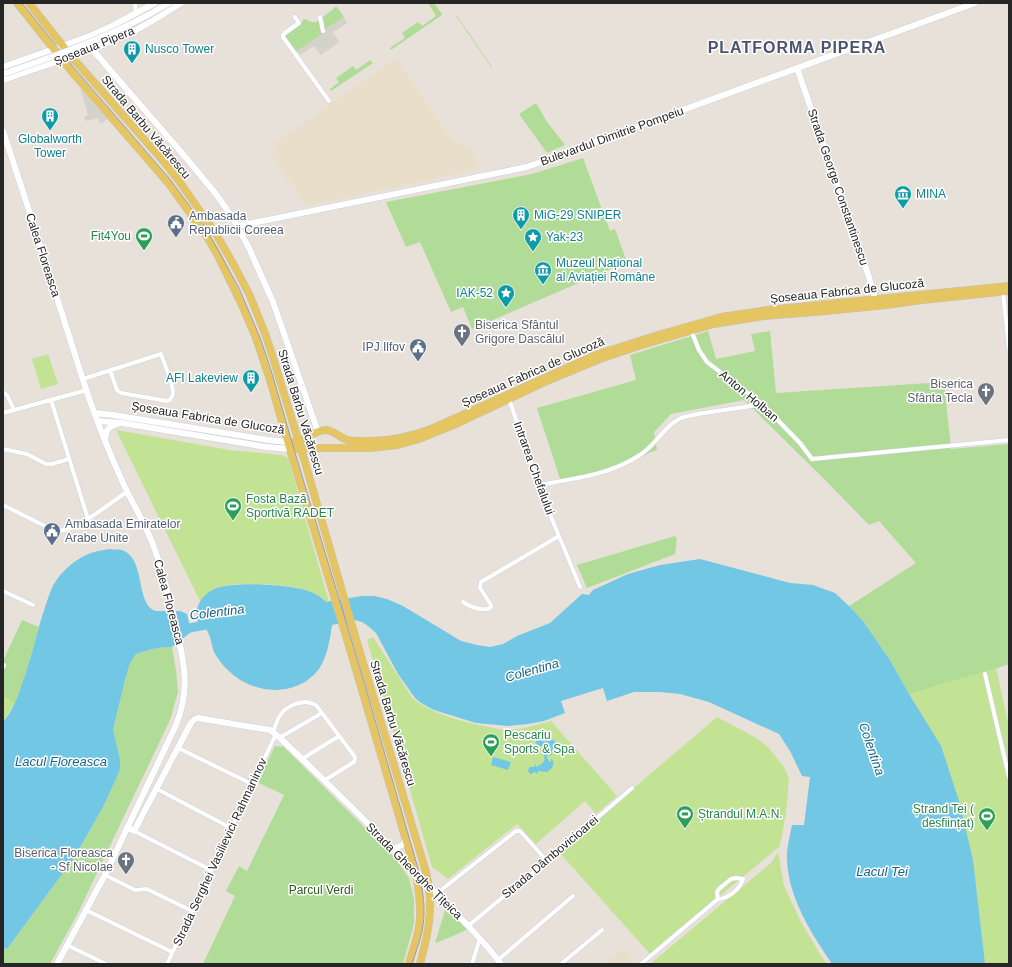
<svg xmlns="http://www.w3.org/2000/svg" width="1012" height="967" font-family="Helvetica,sans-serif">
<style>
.education{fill:#e9dec9}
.green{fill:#b0dc98}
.pitch{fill:#c2e294}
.plaza{fill:#d5d1cb}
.water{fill:#72c7e4}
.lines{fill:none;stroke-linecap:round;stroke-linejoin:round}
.river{stroke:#72c7e4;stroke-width:9}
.street-casing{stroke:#ced1df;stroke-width:5}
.secondary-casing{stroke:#ced1df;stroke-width:7}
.primary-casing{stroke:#c2c2c2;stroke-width:8}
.street{stroke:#fff;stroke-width:4}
.secondary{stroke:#fff;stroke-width:6}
.primary{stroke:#e5c561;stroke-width:7}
.tram{stroke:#9c9fb0;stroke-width:1}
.secondary-bridge-casing{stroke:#ced1df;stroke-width:7;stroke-linecap:butt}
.secondary-bridge{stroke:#fff;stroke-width:6}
.labels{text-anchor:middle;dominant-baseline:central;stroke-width:3;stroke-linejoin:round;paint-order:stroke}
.street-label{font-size:12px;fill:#262626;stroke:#fff}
.culture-label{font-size:12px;fill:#0d838f;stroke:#fff;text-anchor:start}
.service-label{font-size:12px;fill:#4e5e75;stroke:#fff;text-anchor:start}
.leisure-label{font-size:12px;fill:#27864d;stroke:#fff;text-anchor:start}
.worship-label{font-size:12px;fill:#5b616d;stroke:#fff;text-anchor:end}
.park-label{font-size:12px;fill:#2b5c1e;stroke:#fff}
.water-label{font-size:13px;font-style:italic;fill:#17648a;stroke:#fff}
.district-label{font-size:16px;font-weight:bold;letter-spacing:1px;fill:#4b5373;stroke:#fff}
</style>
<rect width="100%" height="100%" fill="#e8e1d9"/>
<!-- education -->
<path class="education" d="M396 58 453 141 470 148 477 159 480 169 307 206 271 155 276 151 272 145Z
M623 948 635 963 633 964H604Z"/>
<!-- green -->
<path class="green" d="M428 3H434L442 14V15L391 50 390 48 405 38 402 33 418 22 422 26 436 16Z
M335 7H337L344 17 325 30 323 17 331 11Z
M456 16H457L492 67H491Z
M303 19H305C310 22 314 24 319 20L322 34 296 52 284 37 285 34 303 21Z
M370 60 373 63 331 91 330 89 339 82 336 78 353 66 356 70Z
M536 103 547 122 565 145 547 153 519 114Z
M583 158 610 231 615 229 627 262 472 329 463 307 451 312 420 242 406 247 386 202 532 174Z
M708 331 716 359 755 351 751 334 770 331 776 393 944 382 951 449 1009 444V664L985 672 936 686 1009 964H985L973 860 909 694 890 660 863 621 849 606 916 563 879 521 869 525 827 482 744 400 671 414 654 432 657 450 651 452 625 466 608 473 561 482 537 408 636 380 630 355Z
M675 536 677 539 675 554 587 588 577 565Z
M22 620 39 627 25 677 15 703 3 714V661Z
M166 647H172L176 670 178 692 170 720 78 913 50 964H3V948L7 949 74 858 103 807 116 779 113 730 125 680 130 663 136 654 152 649Z
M275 746 284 747 395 858 409 878 414 899V924L403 964H203L235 896 226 891 239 866 247 871 284 795 257 782Z
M446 907 468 929 451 937 435 943Z"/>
<!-- pitch -->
<path class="pitch" d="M48 354 58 384 41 389 32 359Z
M116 430 230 450 282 455 288 458 329 602H325C324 600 322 597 319 596 303 583 232 580 213 589 208 592 204 597 200 601Z
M373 637 413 699C434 714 459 721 484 726 490 727 497 729 503 730 517 731 537 725 551 721L617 796 596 814 585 801 536 844 517 824 448 879 432 867 367 640Z
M996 668 1009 727V964H985L973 860 959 801 941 746 909 694Z
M3 696 15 703 3 722Z
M717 717 758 739 768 747 784 767 789 779 786 812 780 846 650 954 559 852Z
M778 852 784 886 801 922 820 954 827 964H650L771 863Z"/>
<!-- plaza -->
<path class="plaza" d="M344 17 347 23 333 32 339 42 321 55 314 46 300 55 297 51 322 34V32Z
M80 88 107 119 104 122 100 123 98 118 85 121 84 117 88 115Z"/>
<!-- water -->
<path class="water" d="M110 549C114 550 119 549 122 550 146 558 135 603 155 611H180L187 614 191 632 172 647H166L152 649 136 654 130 663 125 680 113 730 120 760V768L116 779 103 807 74 858 7 949 3 948V722C11 713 16 701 20 690 28 668 34 645 40 623 44 611 47 599 52 588 60 571 79 555 98 551 102 550 106 550 110 549Z
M700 559 790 583 813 585 835 593 849 606 863 621 890 660 909 694 941 746 959 801 973 860 985 964H832C812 934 789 899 787 861 786 851 790 835 792 825H804L810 777 802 776 790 751 779 734 709 702 680 694 660 692H634L607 701 603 688 561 701 565 713 544 721 528 724 508 726 476 723 434 710 421 703 415 698 398 674 376 633 368 626 362 622 355 620 332 625C330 640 327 657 319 669 297 698 253 695 229 671 223 666 218 659 214 652 211 644 211 636 206 629L200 630C199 625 196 618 196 612 196 610 198 606 199 604 201 598 208 592 214 589 233 581 291 584 311 592 317 594 321 597 326 602L362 596H374L387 599 403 606 461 641 477 645 490 647 503 644 517 636 550 623 582 594 589 595 593 590 628 574 660 565Z
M538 738 542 739 544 742C548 739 557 738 556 746 556 749 553 750 552 754L550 756 548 754C546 757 547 761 551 762V759L553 760C554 766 552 769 547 772L538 771 537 774 535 772 530 774 528 771 529 768 530 767H534L535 764 536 767C549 762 543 757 543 746H538L536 743V740Z
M493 757 511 762 508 770 491 765Z"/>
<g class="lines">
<!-- river -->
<path class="river" d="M179 630 211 624"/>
<!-- street casing -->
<g class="street-casing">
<path id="street" d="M135 3 136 14
M295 17 299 23 285 33 283 35V37L329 101
M320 17 323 31
M1003 292 1009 349
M691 330 699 350 707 362 762 404 800 443 812 459 1009 440
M83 379 161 354C164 362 174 387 173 394 172 398 170 400 167 401L121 393 117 390 110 370
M3 392 7 395 14 410
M509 399 540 490 580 587
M51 400 88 519
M3 413 87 390
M3 449 27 454 46 464H52L69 459
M538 485C573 479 610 475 640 455 655 446 665 425 681 418 692 414 705 413 717 411 732 409 747 407 762 404
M3 505 49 528C54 529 59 531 64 530 79 528 114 501 128 491
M3 591 33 605
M463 602C470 607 479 610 488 609L491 607V605L480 588 481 582 559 536
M3 667 4 665
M985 674 1009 777
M273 732C275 727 277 721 279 717 286 705 304 698 316 705L355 757V759L354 762 325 780
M279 738 322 713
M178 748 252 784
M302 759 339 736
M157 789 231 828
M134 831 211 870
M105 875 135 890 147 889 192 911
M436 894 516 831H520L547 861
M86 910 172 952
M468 926 547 861 632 788
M67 945 106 964
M498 960 573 896
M167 964 276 734
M472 964 480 938
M561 964 602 930
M641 964 718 899C728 899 740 889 743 879L736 878 731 879 719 889 717 892 718 899"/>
</g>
<!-- secondary casing -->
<g class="secondary-casing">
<path id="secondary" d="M92 49 187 159 216 194 232 217 249 248 273 302 318 432
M3 67 90 36 114 25 155 3
M797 68 869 277 876 303
M3 80C47 64 93 51 136 30 151 22 166 13 181 3
M3 131C24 194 44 257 64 320 74 351 83 382 94 412 103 437 113 461 124 485 133 504 144 522 152 542 162 568 169 596 175 623 184 661 191 688 176 725L105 875 57 964
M238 226 527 167 975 3
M95 413 113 415 268 440 288 442
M98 421 122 423 266 447 290 449
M105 440C106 429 108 427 118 424
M127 827 134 831 191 723 195 719 198 718 270 730 280 738C318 774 356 811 393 849 400 857 408 865 415 873 445 903 476 931 501 964
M392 849C399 848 403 846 406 840"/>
</g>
<!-- primary casing -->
<g class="primary-casing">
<path id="primary" d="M17 3 72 72 169 184 207 237 217 254 241 303 256 338 270 380 291 453 352 656 416 874C419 891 422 910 419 927 417 940 412 952 409 964
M29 3 71 56 165 163 179 181 216 234 235 267 250 296 266 336 274 361 304 459 353 629 426 872C434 906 429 931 420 964
M294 442C305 441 314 430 326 430 335 431 340 438 348 440 353 441 359 441 364 441 387 442 409 437 431 429L598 354 658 335 721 317 767 310 1009 286
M290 449 323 448H370L398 445 419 439 456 424 547 381 600 359 645 344 714 324 764 316 815 312 887 305 922 300 1009 291"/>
</g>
<!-- street -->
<use href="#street" class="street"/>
<!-- secondary -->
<use href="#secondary" class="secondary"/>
<!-- primary -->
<use href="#primary" class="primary"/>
<!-- tram -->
<path class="tram" d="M22 3 76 70 169 178 203 224 223 259 239 288 261 340 271 370 294 449 365 685 417 865C422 886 427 909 422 931 420 942 415 953 412 964"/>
<!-- secondary-bridge casing -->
<g class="secondary-bridge-casing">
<path id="secondary-bridge" d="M3 74C61 54 116 35 169 3"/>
</g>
<!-- secondary-bridge -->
<use href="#secondary-bridge" class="secondary-bridge"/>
</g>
<!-- icons -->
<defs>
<g id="building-pin" transform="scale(0.9)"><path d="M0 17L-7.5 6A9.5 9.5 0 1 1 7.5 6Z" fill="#0f9aa8" stroke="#fff"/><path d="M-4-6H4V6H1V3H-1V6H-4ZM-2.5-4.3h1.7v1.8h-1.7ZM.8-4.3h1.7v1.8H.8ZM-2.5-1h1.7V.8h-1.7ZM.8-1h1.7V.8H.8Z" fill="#fff"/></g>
<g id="museum-pin" transform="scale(0.9)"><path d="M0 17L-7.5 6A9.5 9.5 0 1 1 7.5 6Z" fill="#0f9aa8" stroke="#fff"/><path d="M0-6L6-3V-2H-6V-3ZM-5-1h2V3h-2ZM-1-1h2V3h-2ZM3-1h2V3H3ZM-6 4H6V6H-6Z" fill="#fff"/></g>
<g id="civic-pin" transform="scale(0.9)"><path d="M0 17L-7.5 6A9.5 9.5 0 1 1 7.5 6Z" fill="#5c6f8a" stroke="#fff"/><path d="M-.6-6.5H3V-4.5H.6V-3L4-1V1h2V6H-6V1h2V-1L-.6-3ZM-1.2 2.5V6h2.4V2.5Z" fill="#fff"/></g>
<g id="stadium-pin" transform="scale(0.9)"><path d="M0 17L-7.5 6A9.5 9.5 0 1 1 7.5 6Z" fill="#2e9e5b" stroke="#fff"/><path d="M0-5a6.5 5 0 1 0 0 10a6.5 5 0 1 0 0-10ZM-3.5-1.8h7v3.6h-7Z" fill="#fff"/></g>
<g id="sight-pin" transform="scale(0.9)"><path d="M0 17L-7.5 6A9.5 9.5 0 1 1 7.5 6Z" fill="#0f9aa8" stroke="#fff"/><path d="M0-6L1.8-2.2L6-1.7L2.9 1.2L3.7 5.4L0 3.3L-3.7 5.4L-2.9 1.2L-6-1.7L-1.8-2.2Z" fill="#fff"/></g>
<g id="church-pin" transform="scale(0.9)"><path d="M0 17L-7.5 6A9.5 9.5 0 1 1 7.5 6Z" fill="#6b7280" stroke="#fff"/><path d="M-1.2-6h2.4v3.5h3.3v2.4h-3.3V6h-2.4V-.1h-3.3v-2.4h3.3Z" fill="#fff"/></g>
</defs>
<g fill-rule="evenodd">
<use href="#building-pin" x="132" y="49"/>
<use href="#building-pin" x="50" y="116"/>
<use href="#museum-pin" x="903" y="194"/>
<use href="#building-pin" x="521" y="215"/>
<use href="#civic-pin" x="176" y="223"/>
<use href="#stadium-pin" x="144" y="236"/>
<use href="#sight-pin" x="533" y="237"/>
<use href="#museum-pin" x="543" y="270"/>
<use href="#sight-pin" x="506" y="293"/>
<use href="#church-pin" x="462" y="332"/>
<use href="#civic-pin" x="418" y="347"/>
<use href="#building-pin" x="251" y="378"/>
<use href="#church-pin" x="986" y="391"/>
<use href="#stadium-pin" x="233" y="506"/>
<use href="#civic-pin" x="52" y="531"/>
<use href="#stadium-pin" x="491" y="742"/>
<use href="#stadium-pin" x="685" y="814"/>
<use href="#stadium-pin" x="987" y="816"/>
<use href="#church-pin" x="126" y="860"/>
</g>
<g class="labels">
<!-- street labels -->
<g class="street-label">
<text transform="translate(94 46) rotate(-22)">Șoseaua Pipera</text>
<text transform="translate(146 127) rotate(50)">Strada Barbu Văcărescu</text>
<text transform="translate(612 136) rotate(-20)">Bulevardul Dimitrie Pompeiu</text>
<text transform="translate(838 187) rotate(71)">Strada George Constantinescu</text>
<text transform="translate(43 255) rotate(72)">Calea Floreasca</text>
<text transform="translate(847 291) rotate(-6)">Șoseaua Fabrica de Glucoză</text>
<text transform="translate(533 372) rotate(-24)">Șoseaua Fabrica de Glucoză</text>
<text transform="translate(749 396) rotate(40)">Anton Holban</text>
<text transform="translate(301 412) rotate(73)">Strada Barbu Văcărescu</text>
<text transform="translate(208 418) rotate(9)">Șoseaua Fabrica de Glucoză</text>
<text transform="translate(534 468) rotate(70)">Intrarea Chefalului</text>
<text transform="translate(169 602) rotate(75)">Calea Floreasca</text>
<text transform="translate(393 723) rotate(73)">Strada Barbu Văcărescu</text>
<text transform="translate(220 852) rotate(-65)">Strada Serghei Vasilievici Rahmaninov</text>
<text transform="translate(550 857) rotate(-40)">Strada Dâmbovicioarei</text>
<text transform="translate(414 871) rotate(45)">Strada Gheorghe Țițeica</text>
</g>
<!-- culture labels -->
<g class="culture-label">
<text x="145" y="49">Nusco Tower</text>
<text x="50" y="139" text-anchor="middle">Globalworth<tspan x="50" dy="14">Tower</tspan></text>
<text x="916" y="194">MINA</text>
<text x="534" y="215">MiG-29 SNIPER</text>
<text x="546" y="237">Yak-23</text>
<text x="556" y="263">Muzeul Național<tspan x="556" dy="14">al Aviației Române</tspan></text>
<text x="493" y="293" text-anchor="end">IAK-52</text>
<text x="238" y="378" text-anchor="end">AFI Lakeview</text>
</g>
<!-- service labels -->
<g class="service-label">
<text x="189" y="216">Ambasada<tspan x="189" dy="14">Republicii Coreea</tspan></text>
<text x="405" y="347" text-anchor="end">IPJ Ilfov</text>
<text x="65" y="524">Ambasada Emiratelor<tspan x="65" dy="14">Arabe Unite</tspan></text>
</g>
<!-- leisure labels -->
<g class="leisure-label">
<text x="131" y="236" text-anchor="end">Fit4You</text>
<text x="246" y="499">Fosta Bază<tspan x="246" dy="14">Sportivă RADET</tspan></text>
<text x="504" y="735">Pescariu<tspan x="504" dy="14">Sports &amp; Spa</tspan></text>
<text x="974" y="809" text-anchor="end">Ștrand Tei (<tspan x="974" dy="14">desființat)</tspan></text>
<text x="698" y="814">Ștrandul M.A.N.</text>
</g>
<!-- worship labels -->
<g class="worship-label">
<text x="475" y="325" text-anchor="start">Biserica Sfântul<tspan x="475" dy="14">Grigore Dascălul</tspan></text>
<text x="973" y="384">Biserica<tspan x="973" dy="14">Sfânta Tecla</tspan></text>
<text x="113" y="853">Biserica Floreasca<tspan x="113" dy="14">- Sf Nicolae</tspan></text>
</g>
<!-- park labels -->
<g class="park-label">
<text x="321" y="890">Parcul Verdi</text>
</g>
<!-- water labels -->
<g class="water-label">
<text transform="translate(217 612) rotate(-7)">Colentina</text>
<text transform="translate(532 670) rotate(-16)">Colentina</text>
<text transform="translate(872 749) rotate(71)">Colentina</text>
<text x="61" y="761">Lacul Floreasca</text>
<text x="882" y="871">Lacul Tei</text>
</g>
<!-- district labels -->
<g class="district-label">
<text x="797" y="47">PLATFORMA PIPERA</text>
</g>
</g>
<!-- border -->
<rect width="1012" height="967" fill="none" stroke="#262626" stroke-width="8"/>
</svg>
